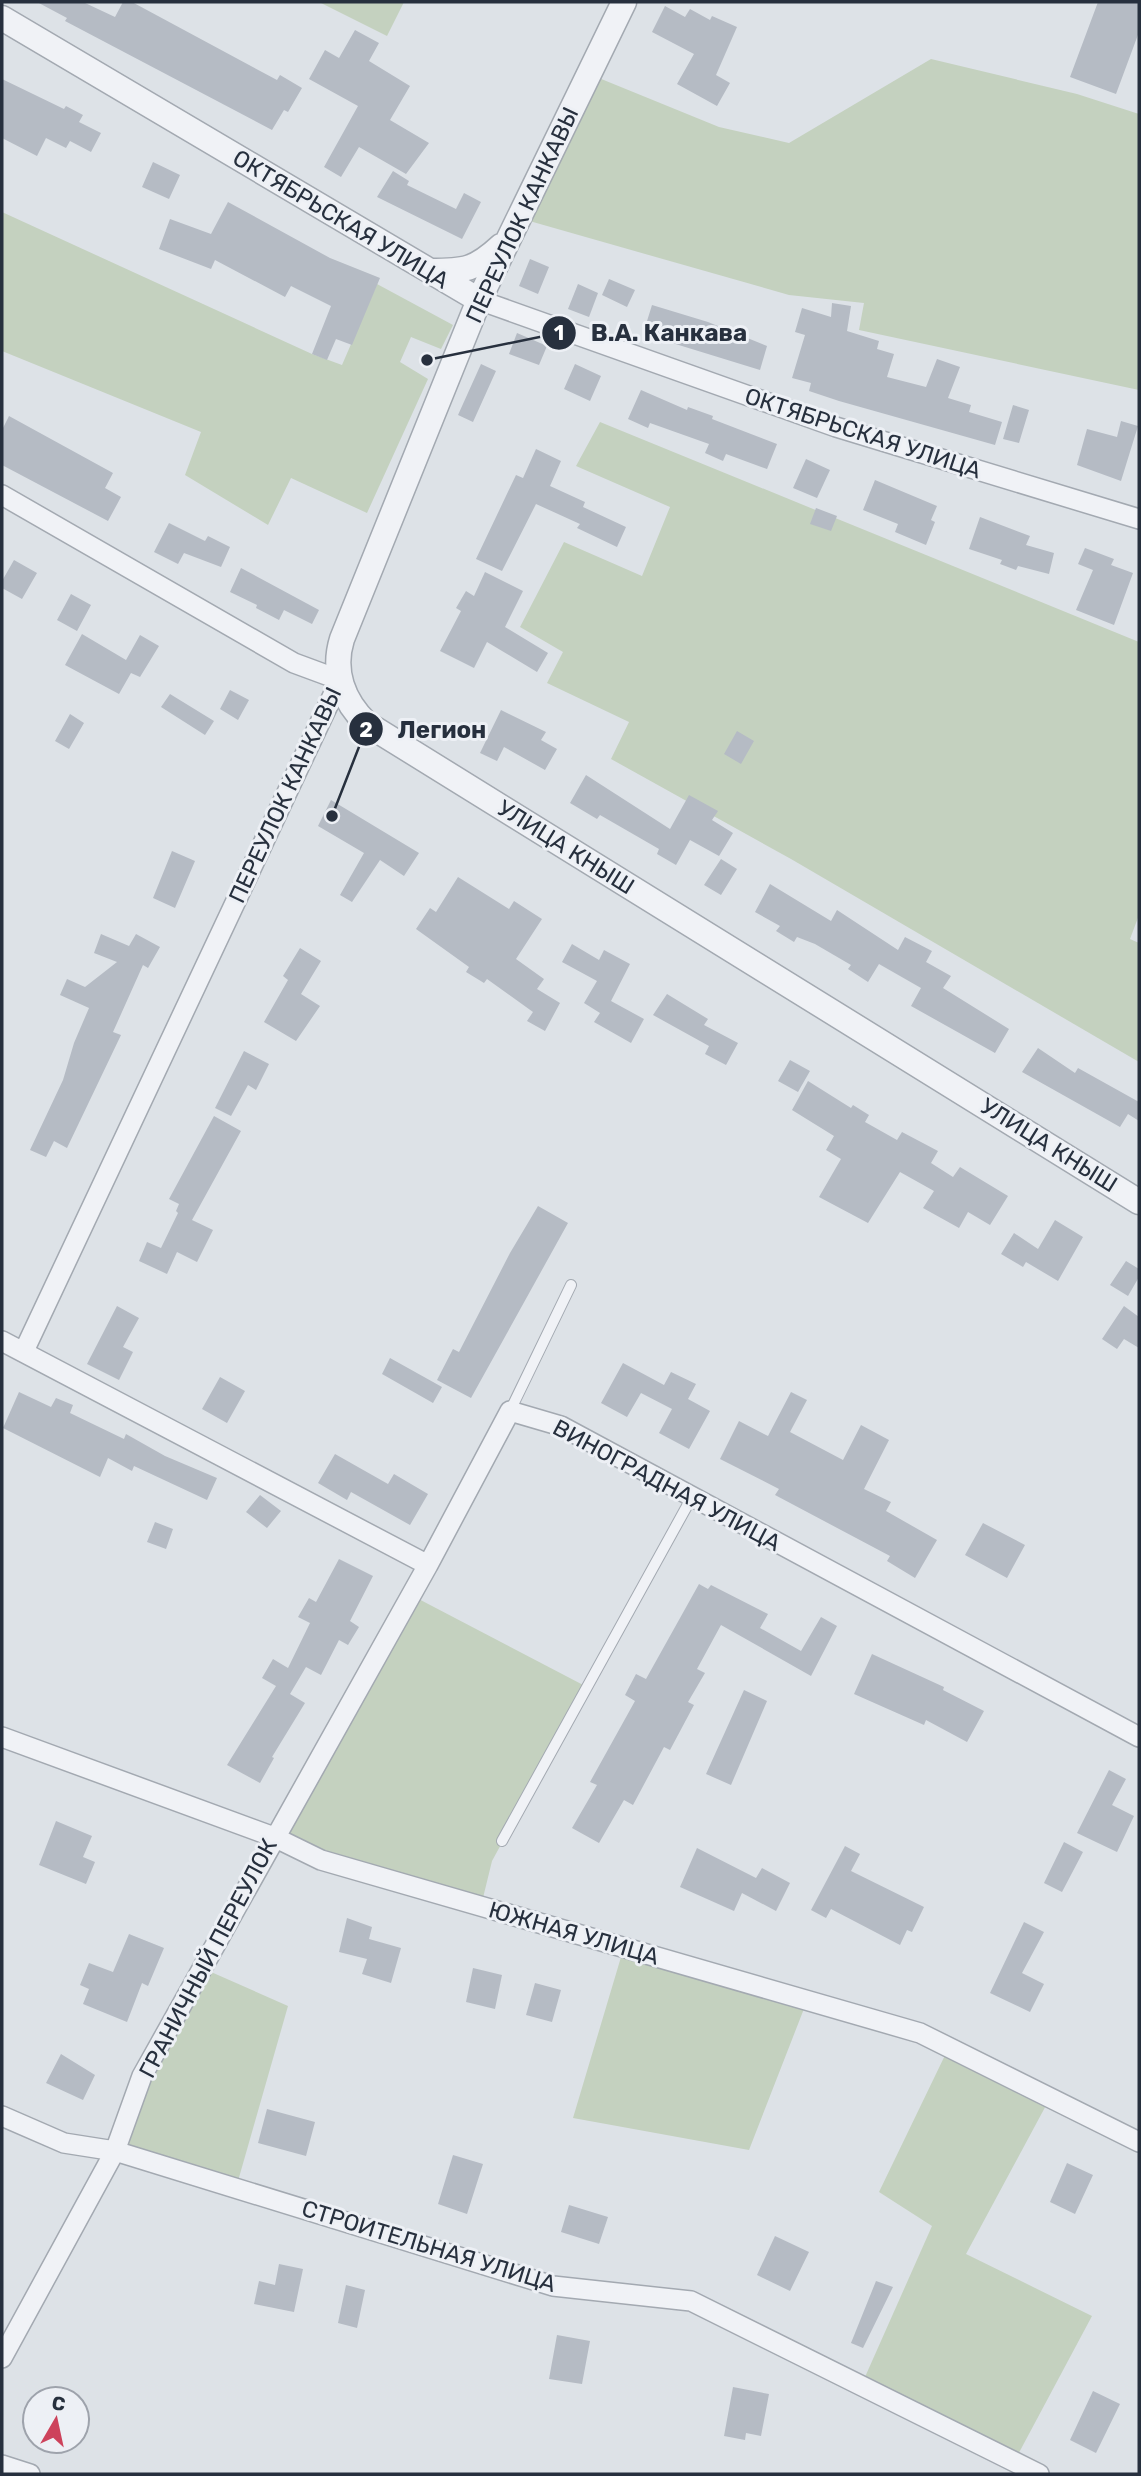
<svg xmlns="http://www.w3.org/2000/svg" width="1141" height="2476" font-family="Rubik,sans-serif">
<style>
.green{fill:#c4d1bf}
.building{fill:#b5bbc4}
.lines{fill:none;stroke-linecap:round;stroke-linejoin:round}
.service-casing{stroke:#a3a9b1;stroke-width:12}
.minor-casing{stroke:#a3a9b1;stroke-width:22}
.tertiary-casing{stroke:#a3a9b1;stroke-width:27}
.service{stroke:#f0f2f6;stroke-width:10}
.minor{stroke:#f0f2f6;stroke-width:19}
.tertiary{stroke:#f0f2f6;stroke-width:24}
.labels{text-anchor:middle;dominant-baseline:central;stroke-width:6;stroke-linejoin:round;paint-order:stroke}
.street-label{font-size:23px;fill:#27303e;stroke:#edf0f5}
.leader{fill:none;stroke:#27303e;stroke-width:2.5}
.callout-dot{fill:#27303e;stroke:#edf0f5;stroke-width:2.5}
.mark-label{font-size:21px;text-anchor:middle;font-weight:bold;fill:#fff}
.callout-label{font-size:24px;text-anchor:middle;font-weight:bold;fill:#27303e;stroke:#edf0f5;stroke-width:6;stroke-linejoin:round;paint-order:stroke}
</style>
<rect width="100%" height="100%" fill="#dde2e7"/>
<!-- green -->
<path class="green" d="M319 2H404L387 36Z
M931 59 1077 94 1139 114V390L859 330 864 303 789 295 519 218 589 74 719 127 789 143Z
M2 212 312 354 342 365 377 284 453 325 441 349 411 337 400 362 428 379 367 513 291 478 268 525 185 475 201 432 2 351Z
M600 422 1139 642V915L1130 939 1139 943V1062L791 859 611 759 629 722 547 683 563 652 520 627 564 542 642 576 670 507 576 466Z
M411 1595 587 1687 492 1861 481 1906 274 1837Z
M624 1947 807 2001 749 2150 573 2118Z
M202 1968 288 2006 236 2188 115 2151Z
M949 2047 1050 2098 966 2254 1092 2316 1014 2462 861 2386 932 2226 879 2192Z"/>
<!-- building -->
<path class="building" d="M37 2H83L115 17 123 2H132L277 80 280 75 302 88 288 112 284 110 272 130 65 21 67 18Z
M1098 2H1139V32L1116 94 1070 77Z
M665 6 685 17 690 9 710 20 712 16 737 27 716 75 730 83 717 106 677 84 694 54 652 32Z
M355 30 379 43 369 61 410 86 390 120 429 143 406 174 359 147 341 177 324 167 358 106 309 79 325 50 339 58Z
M2 79 64 109 66 106 83 115 79 122 101 133 91 152 70 141 66 148 46 138 37 156 2 138Z
M153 162 180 175 169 199 142 187Z
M393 171 409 181 407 185 456 209 464 193 481 202 462 239 377 197Z
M228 202 330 258 380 278 352 345 336 339 327 360 312 354 331 306 291 286 285 297 215 260 211 269 159 249 170 219 211 234Z
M530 259 549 267 538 294 519 286Z
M609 279 635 290 627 307 602 295Z
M578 284 598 293 589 317 568 309Z
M832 303 851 306 847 331 879 341 877 349 894 354 887 377 926 387 937 359 960 367 948 398 971 405 969 412 1002 422 995 445 839 401 809 391 811 383 792 378 805 335 795 332 802 308 831 317Z
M652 305 708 322 767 346 760 370 643 334Z
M517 333 547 346 539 365 509 354Z
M481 364 496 371 473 422 458 415Z
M575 364 601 376 590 401 564 389Z
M641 390 687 410 688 407 713 416 712 419 777 444 767 469 726 454 723 461 705 453 709 444 650 423 648 428 628 419Z
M1013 405 1029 410 1019 443 1003 439Z
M9 416 113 473 105 488 121 497 108 521 2 465V430Z
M1121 421 1138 426 1121 481 1077 465 1087 429 1117 437Z
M536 449 561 461 550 486 585 502 583 507 626 527 617 547 577 528 580 524 536 504 502 571 476 559 516 475 523 478Z
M806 459 830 470 817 498 793 488Z
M875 480 937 506 931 520 935 522 926 545 895 532 898 524 863 510Z
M816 508 837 516 831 531 810 524Z
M980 517 1030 536 1026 545 1054 553 1049 574 1018 566 1016 570 1000 564 1002 560 969 549Z
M169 523 205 541 208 536 230 547 221 567 184 553 178 564 154 552Z
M1085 548 1114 559 1111 565 1133 573 1114 625 1076 610 1093 570 1078 564Z
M14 560 37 573 22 599 2 588V581Z
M241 568 319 610 312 624 284 610 279 620 256 608 257 605 230 592Z
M485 572 523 591 505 627 548 653 537 672 487 642 474 668 440 651 461 611 456 608 466 591 474 596Z
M71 594 91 605 77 631 57 620Z
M82 634 126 660 140 635 159 646 140 677 131 673 119 694 65 665Z
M230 690 249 700 238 720 220 709Z
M170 694 214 721 205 735 161 707Z
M501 710 546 732 541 740 557 749 545 770 504 747 497 761 480 753Z
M70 714 84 723 69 749 55 741Z
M737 731 754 741 741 764 724 754Z
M586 775 670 829 689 795 718 811 712 820 733 833 719 856 690 840 676 865 657 854 659 849 600 815 597 819 570 803Z
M331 800 419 853 404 876 380 860 352 902 340 895 364 853 318 826Z
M172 851 195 861 175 908 153 898Z
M721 859 737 869 721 895 704 885Z
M458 877 509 909 514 901 542 919 516 959 544 979 537 989 560 1003 545 1031 527 1021 533 1012 487 979 484 983 466 972 469 967 416 929 430 908 436 912Z
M770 884 831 921 837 910 898 950 905 937 932 951 926 962 951 976 943 988 1009 1029 995 1053 911 1006 921 988 879 964 868 982 848 969 851 965 815 944 797 937 794 942 776 931 780 926 755 912Z
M101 934 129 946 136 934 160 947 148 968 143 965 113 1032 121 1035 67 1148 54 1141 46 1157 30 1150 63 1080 74 1043 89 1008 60 995 67 979 85 987 117 962 94 953Z
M572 944 599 960 604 950 630 964 611 1001 644 1019 631 1043 594 1022 600 1013 584 1003 597 981 562 962Z
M300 948 321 961 301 994 320 1006 296 1041 264 1022 288 980 283 976Z
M667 994 708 1019 704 1025 738 1043 726 1065 705 1054 709 1046 653 1015Z
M1038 1048 1075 1073 1078 1068 1139 1102V1121L1128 1114 1120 1127 1022 1072Z
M244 1051 269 1064 256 1090 248 1085 231 1116 215 1108Z
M790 1060 810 1071 798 1092 778 1081Z
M808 1081 851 1108 853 1105 869 1115 865 1122 897 1140 902 1132 938 1151 931 1163 953 1177 960 1167 1008 1196 990 1225 968 1212 959 1228 923 1208 934 1191 900 1172 868 1223 819 1197 841 1159 826 1150 834 1136 792 1110Z
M214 1116 241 1131 192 1220 213 1230 197 1262 177 1252 167 1274 139 1261 147 1242 161 1248 178 1213 176 1211 179 1204 169 1199Z
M538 1206 568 1223 471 1398 437 1380 453 1349 459 1352 510 1253Z
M1055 1220 1083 1237 1058 1281 1026 1262 1023 1267 1001 1254 1014 1233 1038 1249Z
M1126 1261 1139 1269V1277L1128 1296 1110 1285Z
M117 1306 139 1318 123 1347 133 1352 119 1380 87 1364Z
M1124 1306 1139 1317V1348L1124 1339 1117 1349 1102 1339Z
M390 1358 442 1387 433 1403 382 1374Z
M623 1363 664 1385 671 1372 696 1384 688 1399 710 1411 689 1449 659 1433 672 1409 641 1393 627 1417 601 1403Z
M220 1377 245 1391 227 1423 202 1409Z
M19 1392 51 1407 56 1398 73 1405 70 1413 124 1439 126 1434 165 1456 217 1478 207 1500 134 1466 132 1471 108 1458 100 1477 3 1428Z
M791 1392 807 1400 790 1432 843 1460 861 1425 889 1440 864 1489 891 1502 886 1511 937 1540 915 1578 887 1561 890 1556 775 1495 779 1489 720 1459 739 1421 768 1436Z
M335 1454 388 1484 394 1474 428 1494 410 1525 351 1492 347 1500 318 1483Z
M260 1495 281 1511 267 1528 246 1512Z
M155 1522 173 1529 166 1549 147 1542Z
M983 1523 1025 1545 1007 1578 965 1555Z
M339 1559 373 1576 350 1621 359 1627 348 1645 339 1640 321 1675 306 1667 290 1694 305 1703 272 1757 274 1758 260 1783 227 1765 276 1686 262 1678 273 1659 288 1668 310 1623 298 1617 309 1598 316 1602Z
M699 1584 708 1589 711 1585 768 1614 760 1628 801 1651 821 1617 837 1626 811 1676 721 1625 697 1669 705 1673 688 1702 694 1705 670 1750 664 1747 633 1805 624 1800 599 1843 572 1828 597 1785 590 1782 635 1701 625 1695 636 1674 646 1679Z
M872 1654 944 1687 943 1690 984 1711 967 1742 926 1720 924 1725 854 1694Z
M744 1690 767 1701 731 1785 706 1774Z
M1109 1770 1126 1779 1112 1805 1134 1816 1117 1852 1077 1833Z
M56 1821 92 1836 83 1857 95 1862 86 1884 39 1865Z
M1064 1842 1083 1852 1062 1892 1044 1883Z
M845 1846 860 1854 851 1871 924 1907 912 1932 907 1930 900 1945 831 1909 826 1918 811 1910Z
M697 1848 756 1878 762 1868 790 1883 776 1911 742 1893 734 1911 680 1887Z
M347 1918 372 1927 369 1939 401 1948 391 1983 362 1974 367 1959 339 1952Z
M1024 1922 1044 1932 1022 1973 1044 1984 1030 2012 990 1993Z
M129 1934 164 1948 148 1986 142 1983 127 2022 83 2004 89 1989 80 1985 89 1963 113 1972Z
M473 1968 502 1975 495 2009 466 2002Z
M535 1983 561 1990 552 2022 526 2015Z
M61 2054 95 2075 83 2100 46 2083Z
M267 2109 315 2122 306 2156 258 2143Z
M453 2155 483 2164 467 2214 438 2204Z
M1067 2163 1093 2175 1075 2214 1050 2202Z
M569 2205 608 2217 599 2244 561 2232Z
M775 2236 809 2252 790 2291 757 2275Z
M279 2264 303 2269 294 2312 254 2304 259 2281 275 2285Z
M876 2281 893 2287 863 2348 851 2343Z
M346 2285 365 2290 357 2328 338 2323Z
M557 2335 590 2341 582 2384 549 2379Z
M733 2387 769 2394 761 2436 746 2433 745 2440 724 2436Z
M1093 2391 1120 2404 1096 2453 1070 2440Z"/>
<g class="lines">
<!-- service casing -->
<g class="service-casing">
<path id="service" d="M510 1411 571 1285
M502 1841 692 1497"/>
</g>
<!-- minor casing -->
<g class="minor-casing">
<path id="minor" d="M479 300 836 427 1139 519
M2 495 294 663 340 680 24 1351
M2 1341 428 1565 510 1411 561 1426 1139 1737
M2 1737 274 1837 321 1860 920 2033 1139 2142
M2 2116 64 2143 115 2151 553 2286 691 2301 1039 2474
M2 2358 115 2151 142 2076 428 1565
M2 2465 30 2474"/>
</g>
<!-- tertiary casing -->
<g class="tertiary-casing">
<path id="tertiary" d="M624 2 479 300 342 639C332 671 343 701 367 724L1139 1202
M2 18 479 300
M430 271C465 271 475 270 501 246"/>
</g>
<!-- service -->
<use href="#service" class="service"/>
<!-- minor -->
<use href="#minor" class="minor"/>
<!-- tertiary -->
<use href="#tertiary" class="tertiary"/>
</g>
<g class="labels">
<!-- street labels -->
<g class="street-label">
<text transform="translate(522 215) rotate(-65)">ПЕРЕУЛОК КАНКАВЫ</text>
<text transform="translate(341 219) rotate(31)">ОКТЯБРЬСКАЯ УЛИЦА</text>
<text transform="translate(863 433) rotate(18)">ОКТЯБРЬСКАЯ УЛИЦА</text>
<text transform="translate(285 795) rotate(-65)">ПЕРЕУЛОК КАНКАВЫ</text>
<text transform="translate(566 847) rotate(32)">УЛИЦА КНЫШ</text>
<text transform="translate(1049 1145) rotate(32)">УЛИЦА КНЫШ</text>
<text transform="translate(667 1485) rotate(28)">ВИНОГРАДНАЯ УЛИЦА</text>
<text transform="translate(574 1933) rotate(16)">ЮЖНАЯ УЛИЦА</text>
<text transform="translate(208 1958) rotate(-62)">ГРАНИЧНЫЙ ПЕРЕУЛОК</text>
<text transform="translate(429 2246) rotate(17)">СТРОИТЕЛЬНАЯ УЛИЦА</text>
</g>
</g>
<!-- callouts -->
<path class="leader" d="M427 360L559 333M332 816L366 729"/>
<g class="callout-dot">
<circle cx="427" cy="360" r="7"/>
<circle cx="332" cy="816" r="7"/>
<circle cx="559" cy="333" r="18"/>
<circle cx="366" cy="729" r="18"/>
</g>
<g class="mark-label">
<text x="559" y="340">1</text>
<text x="366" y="737">2</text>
</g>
<g class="callout-label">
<text x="669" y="341">В.А. Канкава</text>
<text x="442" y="738">Легион</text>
</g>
<!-- border -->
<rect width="1141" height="2476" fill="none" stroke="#27303e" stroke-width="7"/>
<!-- north arrow -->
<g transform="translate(56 2420) rotate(9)"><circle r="33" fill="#edf0f5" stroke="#9ea3ac" stroke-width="2"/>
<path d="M0-5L12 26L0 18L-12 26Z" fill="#cd425b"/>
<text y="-10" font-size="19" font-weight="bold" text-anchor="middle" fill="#27303e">С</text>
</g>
</svg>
